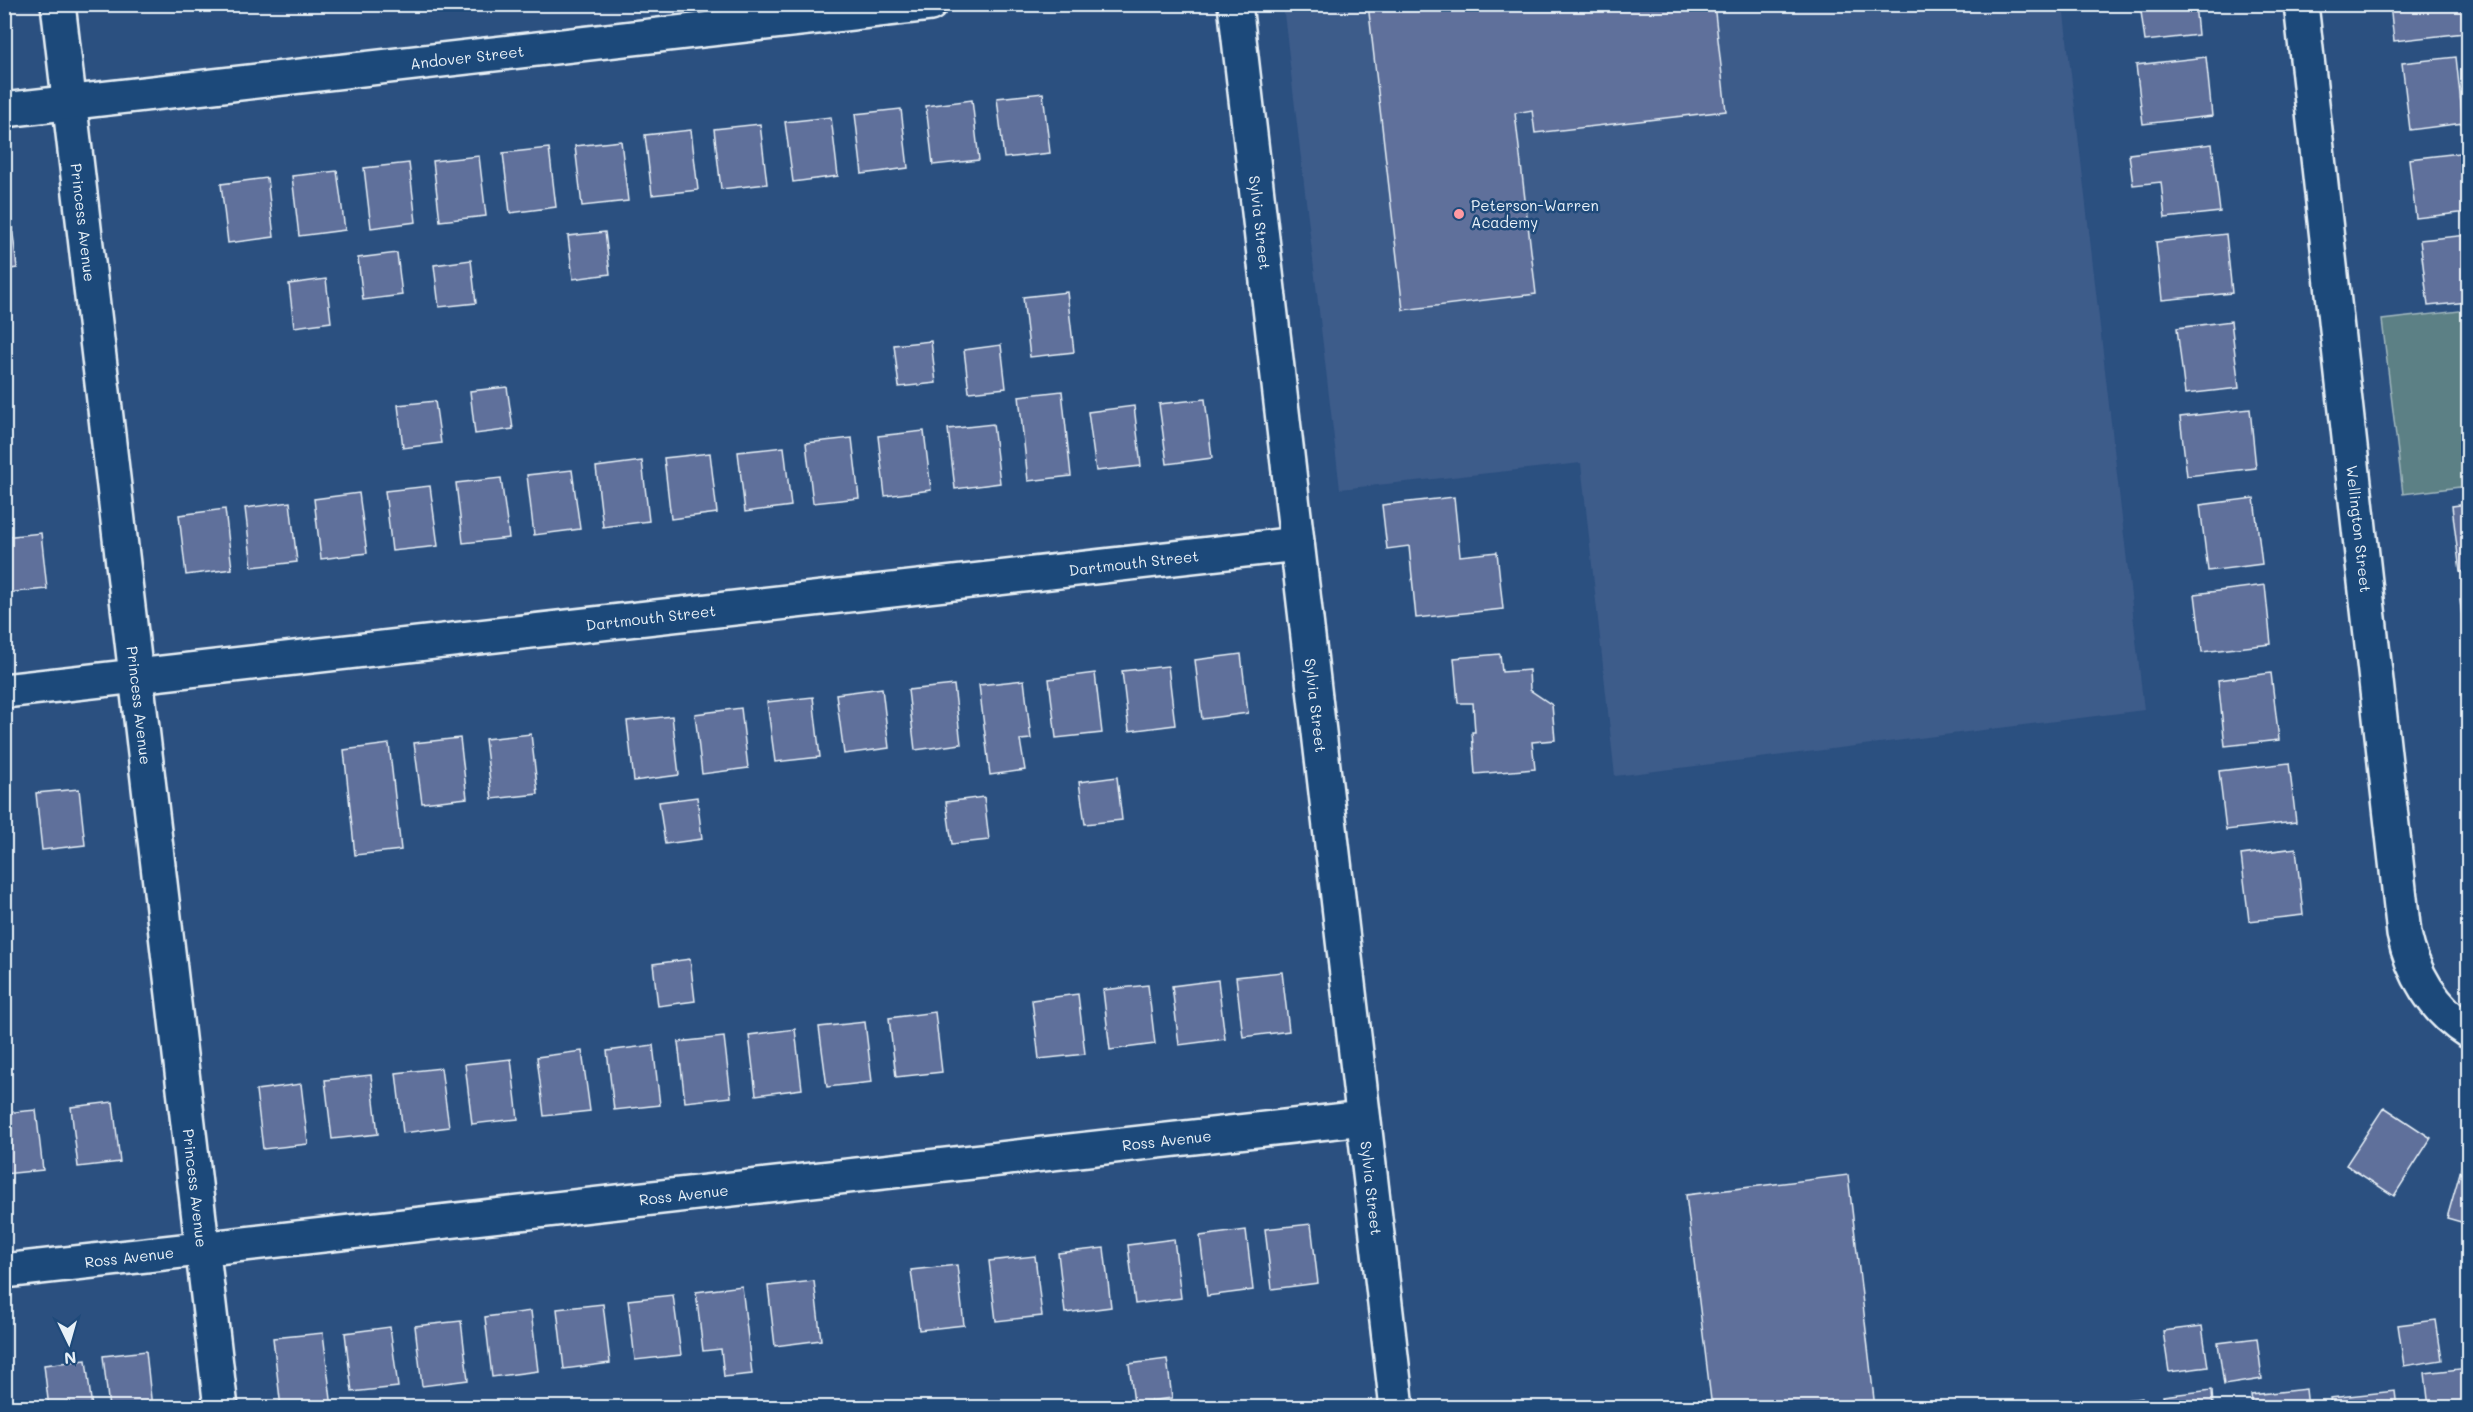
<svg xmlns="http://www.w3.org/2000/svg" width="2473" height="1412" font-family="Mali,sans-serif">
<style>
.built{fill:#3e5c8a}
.green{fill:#5c8085;stroke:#a2b8be;stroke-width:1.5}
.building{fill:#5f6f9b;stroke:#e8f1f8;stroke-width:1.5}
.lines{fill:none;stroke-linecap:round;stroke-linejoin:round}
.minor-casing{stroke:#e8f1f8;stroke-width:38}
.minor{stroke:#1f4a7a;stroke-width:33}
.poi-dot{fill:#ff9aa2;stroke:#1f4a7a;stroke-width:2}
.labels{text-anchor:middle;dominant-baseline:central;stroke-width:5;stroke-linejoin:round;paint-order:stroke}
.street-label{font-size:15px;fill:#e8f1f8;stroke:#1f4a7a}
.poi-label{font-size:15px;fill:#e8f1f8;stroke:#1f4a7a;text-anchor:start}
</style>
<rect width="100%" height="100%" fill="#2b5080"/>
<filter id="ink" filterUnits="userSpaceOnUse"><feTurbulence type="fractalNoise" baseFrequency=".0167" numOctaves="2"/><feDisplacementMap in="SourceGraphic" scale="12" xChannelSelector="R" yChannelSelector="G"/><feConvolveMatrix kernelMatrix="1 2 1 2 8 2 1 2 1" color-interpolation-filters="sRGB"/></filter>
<g filter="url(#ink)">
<!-- built -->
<path class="built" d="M1283 5H2063L2144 710 1615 776 1581 463 1340 489Z"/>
<!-- green -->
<path class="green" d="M2468 310V486L2403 494 2382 320Z"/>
<!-- building -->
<path class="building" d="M1368 4H1714L1726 111 1535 133 1532 110 1515 113 1536 294 1403 310Z
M2140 4H2195L2198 35 2145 41Z
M2390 4H2461L2464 33 2394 41Z
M2206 57 2212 116 2143 124 2136 65Z
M2456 57 2463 123 2410 130 2402 63Z
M1043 93 1050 153 1004 158 997 98Z
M972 100 979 160 933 165 926 106Z
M901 109 908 168 862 174 855 114Z
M831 117 838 176 793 182 785 122Z
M760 124 767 184 721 189 714 129Z
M691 130 698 190 652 195 645 135Z
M621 141 628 201 582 206 575 146Z
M2212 144 2220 212 2165 218 2161 182 2133 185 2129 154Z
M549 148 556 207 510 213 503 153Z
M2468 152V212L2416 218 2409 159Z
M479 156 486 216 440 221 433 161Z
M409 163 416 222 371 228 364 168Z
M337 171 345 230 299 236 292 176Z
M267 178 274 237 228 243 221 184Z
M4 209H10L17 268 4 270Z
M605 232 610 274 573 279 568 236Z
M2226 234 2232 293 2162 300 2156 242Z
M2468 235V302L2428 306 2420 240Z
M397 253 402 295 363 300 358 258Z
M471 260 476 303 439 307 434 265Z
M326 279 331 322 294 327 289 284Z
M1067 292 1074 352 1030 357 1023 297Z
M2231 321 2239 388 2185 394 2177 328Z
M931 341 936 383 899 387 894 345Z
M1001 345 1006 388 969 392 964 350Z
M507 387 513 429 475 434 470 391Z
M1062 391 1071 476 1028 481 1019 396Z
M1205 399 1212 458 1167 464 1159 404Z
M435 401 441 443 403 448 398 405Z
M1134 406 1141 466 1096 471 1088 412Z
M2250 409 2256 468 2187 476 2180 417Z
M993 424 1000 483 955 489 948 429Z
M924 431 931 490 885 496 878 436Z
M852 438 859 498 813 503 806 443Z
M784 447 791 506 745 512 738 452Z
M710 453 717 513 671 519 664 458Z
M642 461 649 521 603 527 596 467Z
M572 470 580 529 534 535 527 475Z
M501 478 509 538 463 543 456 483Z
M430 486 438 546 392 551 385 491Z
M359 493 367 553 321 559 314 499Z
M1454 497 1460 556 1497 552 1503 609 1416 618 1409 546 1387 549 1382 505Z
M2254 498 2262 564 2208 571 2200 505Z
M290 502 297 562 252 567 245 508Z
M2468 504V571L2460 572 2452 506Z
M225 509 232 569 186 575 179 515Z
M41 533 47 589 4 593V537Z
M2265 585 2271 644 2202 652 2195 594Z
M2468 599V658H2467L2460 600Z
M1241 654 1248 713 1202 719 1195 660Z
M1500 654 1502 672 1529 670 1530 690 1552 705 1555 740 1532 742 1535 769 1475 774 1472 732H1475L1473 703H1458L1454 658Z
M1168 666 1175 725 1129 731 1122 671Z
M1095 673 1102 733 1056 738 1049 679Z
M2271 673 2279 740 2225 746 2218 680Z
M1024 680 1031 739 1020 740 1025 770 990 775 979 685Z
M954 685 961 744 915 750 908 690Z
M882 688 889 748 844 754 836 694Z
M813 697 820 757 775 762 767 702Z
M741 708 748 768 702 774 695 714Z
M672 716 679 775 634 781 627 721Z
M531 734 538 794 492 799 485 739Z
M460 738 467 798 422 803 414 743Z
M389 744 401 850 355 855 344 750Z
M2289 763 2296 822 2226 830 2219 771Z
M1117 777 1122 820 1085 824 1079 782Z
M79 789 85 845 42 850 36 793Z
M697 797 702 839 665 844 659 802Z
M984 797 989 840 952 844 946 802Z
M2296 848 2303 915 2249 921 2241 855Z
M690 959 695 1001 658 1006 653 964Z
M1282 972 1289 1031 1243 1037 1236 977Z
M1218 980 1225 1039 1179 1045 1172 986Z
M1148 985 1155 1044 1110 1050 1103 990Z
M1078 994 1085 1054 1039 1059 1032 1000Z
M935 1012 942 1072 896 1077 889 1018Z
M865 1022 872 1082 827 1087 819 1027Z
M795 1029 802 1089 756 1095 749 1035Z
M724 1037 731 1097 685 1102 678 1042Z
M653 1045 660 1105 614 1110 607 1051Z
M582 1051 590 1111 544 1116 537 1057Z
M511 1059 518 1119 472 1124 465 1064Z
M441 1068 449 1127 403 1133 396 1073Z
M371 1075 378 1134 332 1139 325 1080Z
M301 1084 308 1144 263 1149 256 1090Z
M113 1102 120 1162 78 1167 71 1107Z
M2384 1107 2431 1138 2394 1196 2346 1165Z
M36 1110 43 1170 4 1174V1113Z
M2465 1155 2468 1156V1224L2447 1218Z
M1848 1175 1875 1408H1648L1711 1400 1686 1195Z
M1311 1224 1318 1283 1272 1289 1265 1229Z
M1246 1230 1253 1290 1207 1296 1200 1236Z
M1174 1239 1181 1298 1135 1304 1128 1245Z
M1104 1248 1111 1307 1065 1313 1058 1253Z
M1035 1256 1042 1316 996 1321 989 1261Z
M957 1265 964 1325 919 1330 911 1270Z
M814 1281 821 1340 775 1346 768 1286Z
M742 1286 752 1374 724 1377 721 1349 703 1351 696 1292Z
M673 1295 681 1355 635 1360 628 1300Z
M603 1304 610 1363 564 1369 557 1309Z
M531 1311 538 1371 492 1377 485 1317Z
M2436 1320 2442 1360 2404 1366 2398 1325Z
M461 1321 468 1380 422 1386 415 1326Z
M2202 1326 2208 1367 2169 1372 2163 1331Z
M390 1327 398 1387 352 1392 345 1333Z
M323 1333 332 1408H281L273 1338Z
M2257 1338 2262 1379 2224 1385 2218 1343Z
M146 1351 152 1408H109L103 1356Z
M1167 1359 1172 1398 1134 1403 1129 1364Z
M86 1360 92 1408H49L44 1365Z
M2468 1368V1408H2429L2425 1373Z
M2306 1389 2308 1408H2253L2251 1395Z
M2212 1390 2213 1408H2165L2163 1396Z
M2395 1391 2397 1408H2331L2330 1398Z
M2142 1398 2143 1408H2095L2094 1403Z"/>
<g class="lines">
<!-- minor casing -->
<g class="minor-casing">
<g id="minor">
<path id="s1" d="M58 4 221 1408"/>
<path id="s2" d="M1235 4 1397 1408"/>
<path id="s3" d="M2301 4 2404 934C2412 972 2434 1010 2468 1031"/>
<path id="s4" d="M4 110 930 4"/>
<path id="s5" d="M4 691 1297 544"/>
<path id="s6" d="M4 1271 1363 1118"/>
</g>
</g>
<!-- minor -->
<use href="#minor" class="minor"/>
</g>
</g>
<!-- markers -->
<circle class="poi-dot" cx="1459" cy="214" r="6"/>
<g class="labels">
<!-- street labels -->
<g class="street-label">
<text stroke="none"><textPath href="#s4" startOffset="466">Andover Street</textPath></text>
<text stroke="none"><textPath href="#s1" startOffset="220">Princess Avenue</textPath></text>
<text stroke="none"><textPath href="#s2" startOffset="220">Sylvia Street</textPath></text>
<text stroke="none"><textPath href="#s3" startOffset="528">Wellington Street</textPath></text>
<text stroke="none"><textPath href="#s5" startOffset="1137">Dartmouth Street</textPath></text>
<text stroke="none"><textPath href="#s5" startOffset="651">Dartmouth Street</textPath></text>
<text stroke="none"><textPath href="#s1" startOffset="706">Princess Avenue</textPath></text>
<text stroke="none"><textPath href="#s2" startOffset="706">Sylvia Street</textPath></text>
<text stroke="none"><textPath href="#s6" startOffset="1170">Ross Avenue</textPath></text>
<text stroke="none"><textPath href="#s1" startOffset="1192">Princess Avenue</textPath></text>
<text stroke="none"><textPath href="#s2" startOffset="1192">Sylvia Street</textPath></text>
<text stroke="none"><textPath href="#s6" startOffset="684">Ross Avenue</textPath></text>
<text stroke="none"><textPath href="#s6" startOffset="126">Ross Avenue</textPath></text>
</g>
<!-- poi labels -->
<g class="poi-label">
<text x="1471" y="205">Peterson-Warren<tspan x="1471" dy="17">Academy</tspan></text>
</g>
</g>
<!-- margin -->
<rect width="2473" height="1412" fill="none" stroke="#1f4a7a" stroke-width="24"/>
<rect x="12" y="12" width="2449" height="1388" fill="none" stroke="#e8f1f8" stroke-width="2" filter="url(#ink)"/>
<!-- north arrow -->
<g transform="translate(69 1343) rotate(175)" stroke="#1f4a7a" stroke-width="4.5" paint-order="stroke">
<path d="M0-4.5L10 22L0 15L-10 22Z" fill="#e8f1f8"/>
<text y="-9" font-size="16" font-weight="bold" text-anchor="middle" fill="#e8f1f8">N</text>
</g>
</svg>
